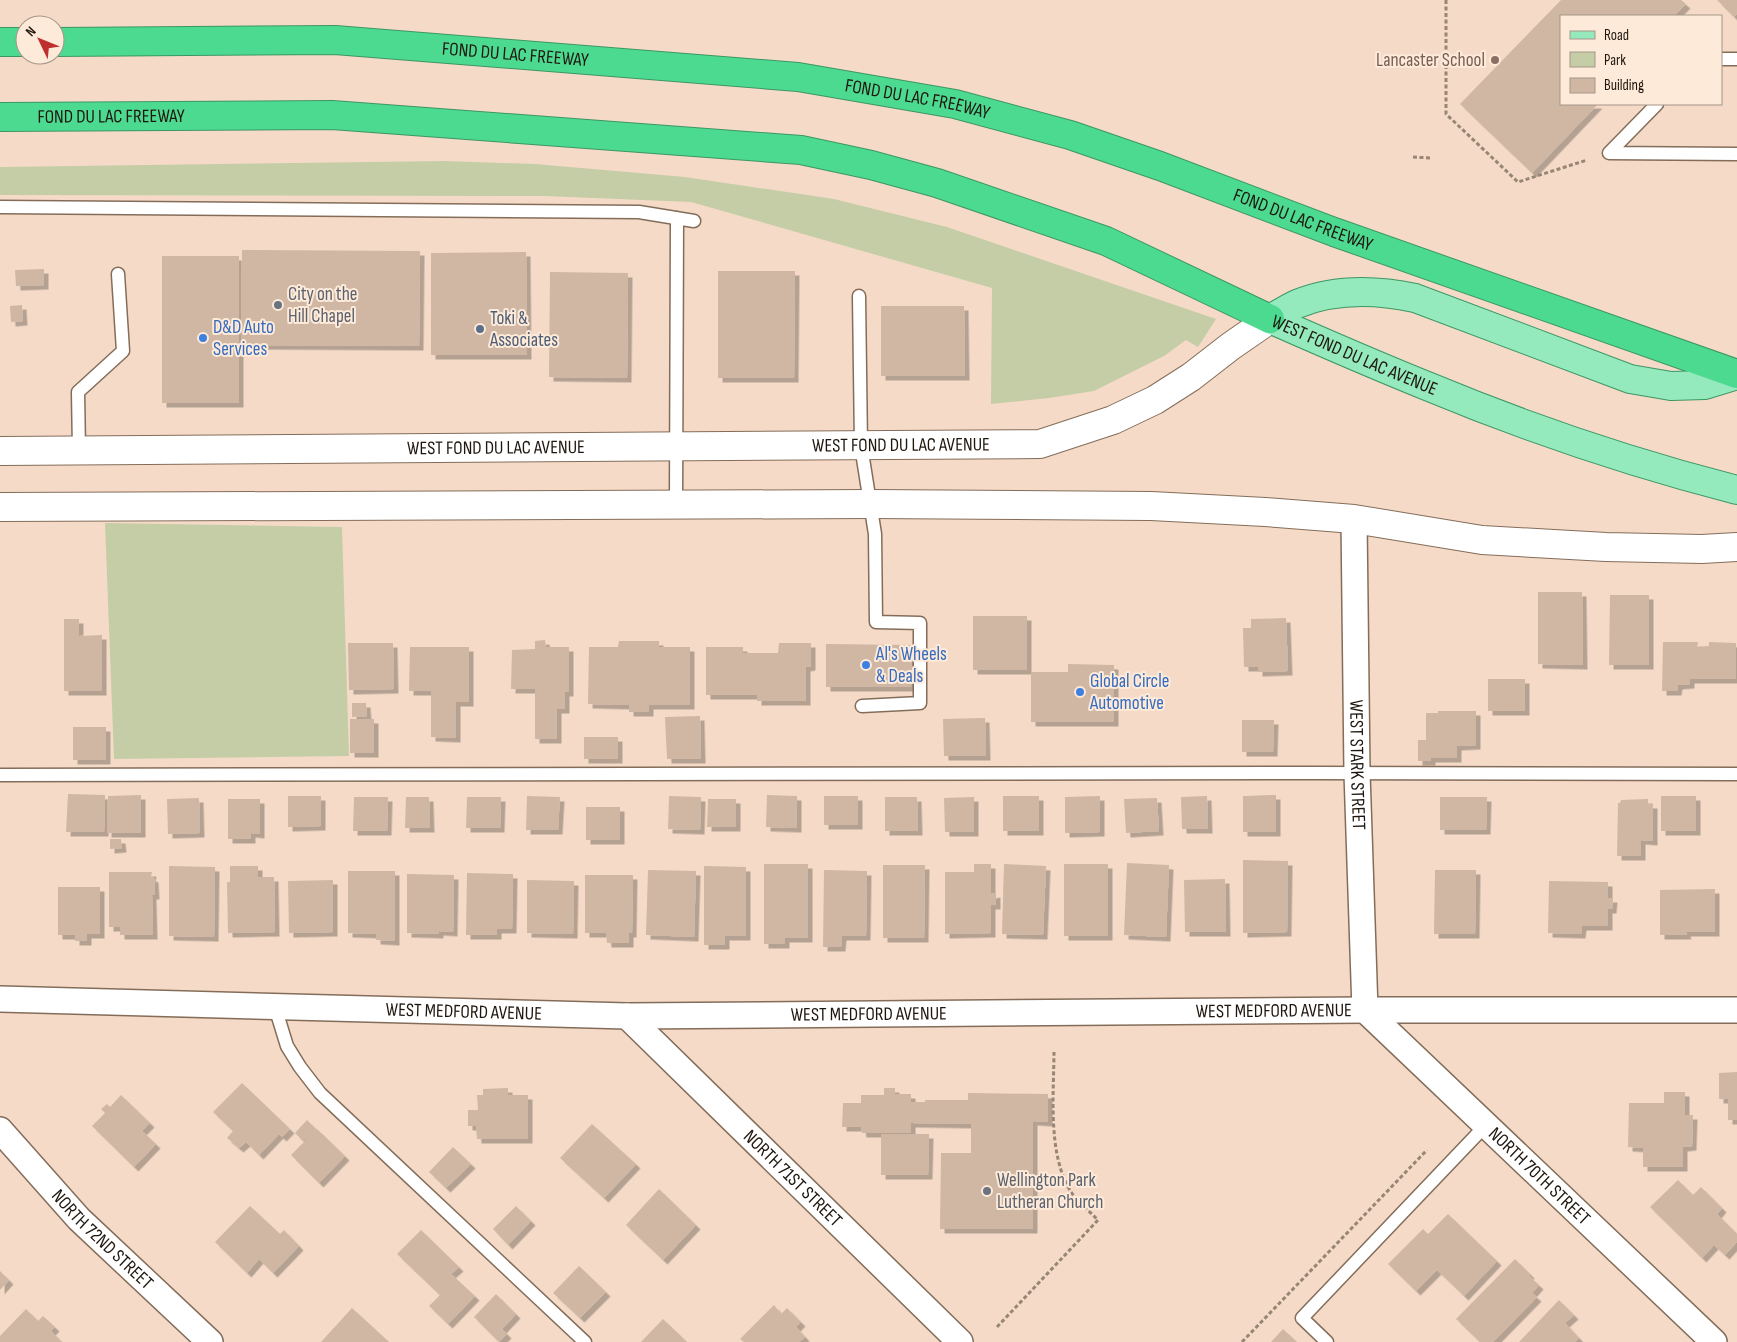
<svg xmlns="http://www.w3.org/2000/svg" width="1737" height="1342" font-family="'Sofia Sans Condensed',sans-serif">
<style>
.green{fill:#c5cda7}
.building{fill:#cfb7a3;filter:url(#shadow)}
.lines{fill:none;stroke-linecap:round;stroke-linejoin:round}
.lane-casing{stroke:#836d5a;stroke-width:15}
.street-casing{stroke:#836d5a;stroke-width:28}
.secondary-casing{stroke:#836d5a;stroke-width:30}
.primary-casing{stroke:#3c9664;stroke-width:30}
.highway-casing{stroke:#3c9664;stroke-width:30}
.path{stroke:#978576;stroke-width:3;stroke-dasharray:4 2.5;stroke-linecap:butt}
.lane{stroke:#fff;stroke-width:12}
.street{stroke:#fff;stroke-width:25}
.secondary{stroke:#fff;stroke-width:28}
.primary{stroke:#94e9bd;stroke-width:28}
.highway{stroke:#4cda91;stroke-width:28}
.education-dot{fill:#8d6e63;stroke:#feead9;stroke-width:2}
.worship-dot{fill:#6b7280;stroke:#feead9;stroke-width:2}
.service-dot{fill:#5c6f8a;stroke:#feead9;stroke-width:2}
.shop-dot{fill:#3f7fe0;stroke:#feead9;stroke-width:2}
.labels{text-anchor:middle;dominant-baseline:central;stroke-width:4;stroke-linejoin:round;paint-order:stroke}
.street-label{font-size:19px;fill:#1f170f;stroke:#feead9}
.education-label{font-size:19px;fill:#785e54;stroke:#feead9;text-anchor:end}
.worship-label{font-size:19px;fill:#5b616d;stroke:#feead9;text-anchor:start}
.service-label{font-size:19px;fill:#4e5e75;stroke:#feead9;text-anchor:start}
.shop-label{font-size:19px;fill:#366cbe;stroke:#feead9;text-anchor:start}
</style>
<defs>
<filter id="shadow"><feDropShadow dx="4.5" dy="4.5" stdDeviation="0" flood-color="#0004"/></filter>
</defs>
<rect width="100%" height="100%" fill="#f5dbc7"/>
<!-- green -->
<path class="green" d="M445 161 535 164 685 177 834 199 947 227 1216 319 1198 347 1186 340 1164 356 1094 391 1049 398 991 404 992 288 691 202 544 196 0 195V167Z
M105 523 342 527 349 756 114 759Z"/>
<!-- building -->
<path class="building" d="M1561 0H1681L1686 4 1674 16H1561V104H1598L1532 173 1460 104Z
M1717 0H1737V14L1734 17Z
M242 250 420 251 419 346 241 345Z
M526 252 527 355H431V253Z
M162 256H239V403H162Z
M44 269V285L16 286 15 270Z
M718 271H795L794 378H718Z
M550 272 628 273 627 378 549 377Z
M22 305 23 321 11 322 10 306Z
M881 306H964L965 376H881Z
M1538 592H1582L1583 665 1538 664Z
M1610 595H1649V665H1609Z
M973 616H1027V670H973Z
M1286 618 1288 671 1258 672V667H1244L1243 628H1251V619Z
M64 619H79V636L102 635V691H64Z
M545 640 546 647H569V692H565V709H557V739H535V689H511L512 650 535 649V641Z
M619 641H659V647H690V705H649V712H629V705L588 704 589 647H618Z
M1663 642H1698L1697 647 1709 646V642L1736 643V679H1690V684L1678 685 1677 691H1662Z
M348 643H393L394 689 349 690Z
M779 643H811V666L806 667V701H757V695H706V647H743V653H778Z
M826 644 912 645 911 687H826Z
M410 647H469V702H456V738L431 737V691H409Z
M1068 664 1114 665V722H1031V672H1068Z
M1488 679H1525V711H1488Z
M352 703H366L367 716 352 717Z
M1438 711H1476V745L1457 746V758H1431V761H1418V740H1426V713H1438Z
M700 716 701 759H667L665 717Z
M985 718 986 756H944L943 719Z
M350 719H374V753H350Z
M1242 720H1274L1273 752H1242Z
M73 727H106V760H73Z
M584 737H618V759H584Z
M68 794 105 795 104 832H66Z
M141 795V833H107L108 796Z
M767 795 797 796V828L766 827Z
M1276 795V832H1243V796Z
M288 796H321V826L288 827Z
M527 796 560 797 558 830H526Z
M669 796 701 797 700 830 668 829Z
M824 796H858V825H824Z
M1003 796H1039V831H1003Z
M1100 796V832L1065 833V797Z
M1207 796 1208 829H1182L1181 797Z
M1661 796H1696V831H1661Z
M354 797H388L387 831H353Z
M406 797H429L430 828H405Z
M467 797H501L500 828H466Z
M885 797H917L918 831H885Z
M974 797V832H945L944 798Z
M1440 797H1487L1486 830H1440Z
M199 798 200 833 168 834 167 799Z
M1157 798 1159 831 1126 833 1124 799Z
M228 799H260V834L251 833V839H228Z
M708 799H736V827H707Z
M1648 799V804H1653V841L1641 840V856H1617L1618 803H1620L1621 800Z
M586 807H620V840H586Z
M110 839H121L122 848 110 849Z
M1243 860 1288 861 1287 932 1243 933Z
M1127 863 1169 865 1166 937 1124 935Z
M764 864H808V938H785V944H764Z
M974 864H991V894L996 893V905H991V933L945 934V872H974Z
M1004 864 1046 866 1043 935 1002 934Z
M1064 864H1108V936H1064Z
M883 865H925L924 938H883Z
M169 866 215 867 214 937 169 936Z
M230 866H258V877H274L275 932 228 933 227 882H230Z
M704 866 746 867V936H725V945H704Z
M648 870 696 871 694 937 646 935Z
M824 870 867 871 866 936H842L841 947H823Z
M1435 870H1476L1475 934H1434Z
M348 871H395V941L376 940V934L348 933Z
M109 872H152L151 877 154 878 155 895H152L153 935H120V927H109Z
M467 873 513 874 512 929H497V935H466Z
M407 874 454 875 453 932 439 931V934L407 933Z
M585 875H633L632 933H629V943H607L606 933H585Z
M1225 879 1226 932H1185L1184 880Z
M333 880V932L289 933 288 881Z
M527 880 574 881 573 934 527 933Z
M1549 881 1608 882V898H1613L1612 909H1608V926H1582L1581 934 1548 933Z
M58 887H100V934H87V941H75V935H58Z
M1715 889V932H1686L1687 935H1660V890Z
M1737 1072V1120H1728V1099H1719V1073Z
M242 1083 290 1129 282 1137 279 1134 259 1155 246 1142 239 1148 227 1138 233 1131 213 1112Z
M508 1088V1095H528V1139H477L476 1126H468V1110H478L477 1095H483V1089Z
M884 1088H895V1094H911V1102H925V1100H968V1093L1048 1094V1122L1033 1121V1229H940L941 1153H971V1124L911 1123V1133H862L861 1127H842L843 1103H861V1095H884Z
M1664 1092H1685V1115H1693L1692 1146 1683 1147V1167H1643V1148L1628 1147 1629 1103H1664Z
M121 1095 150 1123 142 1131 156 1144 134 1167 92 1126 105 1113 101 1109 107 1104 110 1107Z
M307 1120 316 1129 303 1141 295 1133Z
M592 1124 636 1164 604 1198 560 1158Z
M317 1129 345 1156 319 1183 291 1155Z
M881 1134H929L928 1175H881Z
M453 1147 471 1164 446 1188 429 1172Z
M1678 1180 1693 1195 1701 1187 1722 1208 1717 1214 1737 1234V1242L1725 1255 1714 1245 1702 1258 1650 1207Z
M659 1189 696 1225 663 1260 626 1225Z
M250 1206 280 1234 284 1230 299 1246 273 1273 259 1259 247 1273 215 1242Z
M516 1206 531 1221 508 1245 493 1229Z
M1448 1214 1497 1261 1464 1296 1437 1270 1416 1291 1388 1264 1423 1229 1428 1234Z
M421 1230 459 1267 451 1274 475 1296 448 1324 429 1306 440 1295 397 1254Z
M1515 1259 1530 1274 1529 1276 1539 1285 1532 1293 1537 1297 1493 1342H1480L1456 1319Z
M579 1266 606 1292 580 1318 553 1293Z
M0 1271 9 1280 0 1290Z
M496 1294 516 1314 502 1329 507 1334 499 1342 474 1317Z
M1559 1300 1574 1315 1565 1323 1579 1338 1575 1342H1519Z
M774 1305 781 1314 787 1308 801 1322 796 1327 805 1337 799 1342H744L740 1339Z
M352 1308 389 1342H321Z
M26 1309 38 1321 43 1316 55 1327 51 1331 62 1342H0V1336Z
M663 1319 687 1342H641Z
M1283 1329 1297 1342H1271Z"/>
<g class="lines">
<!-- lane casing -->
<g class="lane-casing">
<path id="lane" d="M1721 59H1737
M1657 104 1609 153 1737 154
M0 207 639 212 694 221
M859 296 861 446 875 534 876 622 920 623V703L862 706
M79 450 78 392 123 351 118 274
M676 505 677 218
M0 775 1311 773 1737 774
M275 1007 287 1046 300 1067 320 1093 585 1342
M1327 1342 1302 1318 1486 1125"/>
</g>
<!-- street casing -->
<g class="street-casing">
<g id="street">
<path id="s1" d="M1354 519 1357 773 1365 1010 1714 1342"/>
<path id="s2" d="M0 999 627 1016 1365 1010H1737"/>
<path id="s3" d="M627 1016 960 1342"/>
<path id="s4" d="M0 1130 79 1219 210 1342"/>
</g>
</g>
<!-- secondary casing -->
<g class="secondary-casing">
<g id="secondary">
<path id="s5" d="M0 451 1040 444 1113 420 1155 400 1191 377 1231 346 1270 319"/>
<path d="M0 507 871 504 1151 506 1265 512 1354 519 1482 540 1606 547 1702 549 1737 547"/>
</g>
</g>
<!-- primary casing -->
<g class="primary-casing">
<g id="primary">
<path id="s6" d="M1270 319C1322 342 1375 365 1427 386 1528 428 1632 463 1737 490"/>
<path d="M1270 319C1279 314 1288 308 1297 304 1334 289 1377 290 1415 298L1630 379 1671 386 1705 385 1737 375"/>
</g>
</g>
<!-- highway casing -->
<g class="highway-casing">
<g id="highway">
<path d="M0 42H25"/>
<path id="s7" d="M55 42 335 40 798 77 955 104 1070 135 1160 166 1334 232 1737 374"/>
<path id="s8" d="M0 117 332 115 801 150 871 165 937 183 1106 241 1270 319"/>
</g>
</g>
<!-- path -->
<path class="path" d="M1446 0V114L1518 182 1587 160
M1413 157 1430 158
M997 1327 1098 1220C1089 1211 1078 1202 1071 1192 1047 1154 1054 1093 1054 1050
M1242 1342 1427 1150"/>
<!-- lane -->
<use href="#lane" class="lane"/>
<!-- street -->
<use href="#street" class="street"/>
<!-- secondary -->
<use href="#secondary" class="secondary"/>
<!-- primary -->
<use href="#primary" class="primary"/>
<!-- highway -->
<use href="#highway" class="highway"/>
</g>
<!-- markers -->
<circle class="education-dot" cx="1495" cy="60" r="5"/>
<g class="worship-dot">
<circle cx="278" cy="305" r="5"/>
<circle cx="987" cy="1191" r="5"/>
</g>
<circle class="service-dot" cx="480" cy="329" r="5"/>
<g class="shop-dot">
<circle cx="203" cy="338" r="5"/>
<circle cx="866" cy="665" r="5"/>
<circle cx="1080" cy="692" r="5"/>
</g>
<g class="labels">
<!-- street labels -->
<g class="street-label">
<text stroke="none"><textPath href="#s7" startOffset="461">FOND DU LAC FREEWAY</textPath></text>
<text stroke="none"><textPath href="#s7" startOffset="866">FOND DU LAC FREEWAY</textPath></text>
<text stroke="none"><textPath href="#s8" startOffset="111">FOND DU LAC FREEWAY</textPath></text>
<text stroke="none"><textPath href="#s7" startOffset="1271">FOND DU LAC FREEWAY</textPath></text>
<text stroke="none"><textPath href="#s6" startOffset="92">WEST FOND DU LAC AVENUE</textPath></text>
<text stroke="none"><textPath href="#s5" startOffset="901">WEST FOND DU LAC AVENUE</textPath></text>
<text stroke="none"><textPath href="#s5" startOffset="496">WEST FOND DU LAC AVENUE</textPath></text>
<text stroke="none"><textPath href="#s1" startOffset="246">WEST STARK STREET</textPath></text>
<text stroke="none"><textPath href="#s2" startOffset="464">WEST MEDFORD AVENUE</textPath></text>
<text stroke="none"><textPath href="#s2" startOffset="1274">WEST MEDFORD AVENUE</textPath></text>
<text stroke="none"><textPath href="#s2" startOffset="869">WEST MEDFORD AVENUE</textPath></text>
<text stroke="none"><textPath href="#s1" startOffset="732">NORTH 70TH STREET</textPath></text>
<text stroke="none"><textPath href="#s3" startOffset="232">NORTH 71ST STREET</textPath></text>
<text stroke="none"><textPath href="#s4" startOffset="150">NORTH 72ND STREET</textPath></text>
</g>
<!-- education labels -->
<g class="education-label">
<text x="1485" y="60">Lancaster School</text>
</g>
<!-- worship labels -->
<g class="worship-label">
<text x="288" y="294">City on the<tspan x="288" dy="22">Hill Chapel</tspan></text>
<text x="997" y="1180">Wellington Park<tspan x="997" dy="22">Lutheran Church</tspan></text>
</g>
<!-- service labels -->
<g class="service-label">
<text x="490" y="318">Toki &amp;<tspan x="490" dy="22">Associates</tspan></text>
</g>
<!-- shop labels -->
<g class="shop-label">
<text x="213" y="327">D&amp;D Auto<tspan x="213" dy="22">Services</tspan></text>
<text x="876" y="654">Al's Wheels<tspan x="876" dy="22">&amp; Deals</tspan></text>
<text x="1090" y="681">Global Circle<tspan x="1090" dy="22">Automotive</tspan></text>
</g>
</g>
<!-- legend -->
<rect x="1560" y="15" width="162" height="90" fill="#feead9" stroke="#a59688"/>
<rect x="1570" y="31" width="25" height="8" fill="#94e9bd" stroke="#a59688"/>
<text x="1604" y="40" font-size="15" fill="#1f170f">Road</text>
<rect x="1570" y="52" width="25" height="15" fill="#c5cda7" stroke="#a59688"/>
<text x="1604" y="65" font-size="15" fill="#1f170f">Park</text>
<rect x="1570" y="78" width="25" height="15" fill="#cfb7a3" stroke="#a59688"/>
<text x="1604" y="90" font-size="15" fill="#1f170f">Building</text>
<!-- north arrow -->
<g transform="translate(40 40) rotate(313)"><circle r="24" fill="#feead9" stroke="#a59688"/>
<path d="M0-4L9 19L0 12L-9 19Z" fill="#be302d"/>
<text y="-8" font-size="14" font-weight="bold" text-anchor="middle" fill="#1f170f">N</text>
</g>
</svg>
